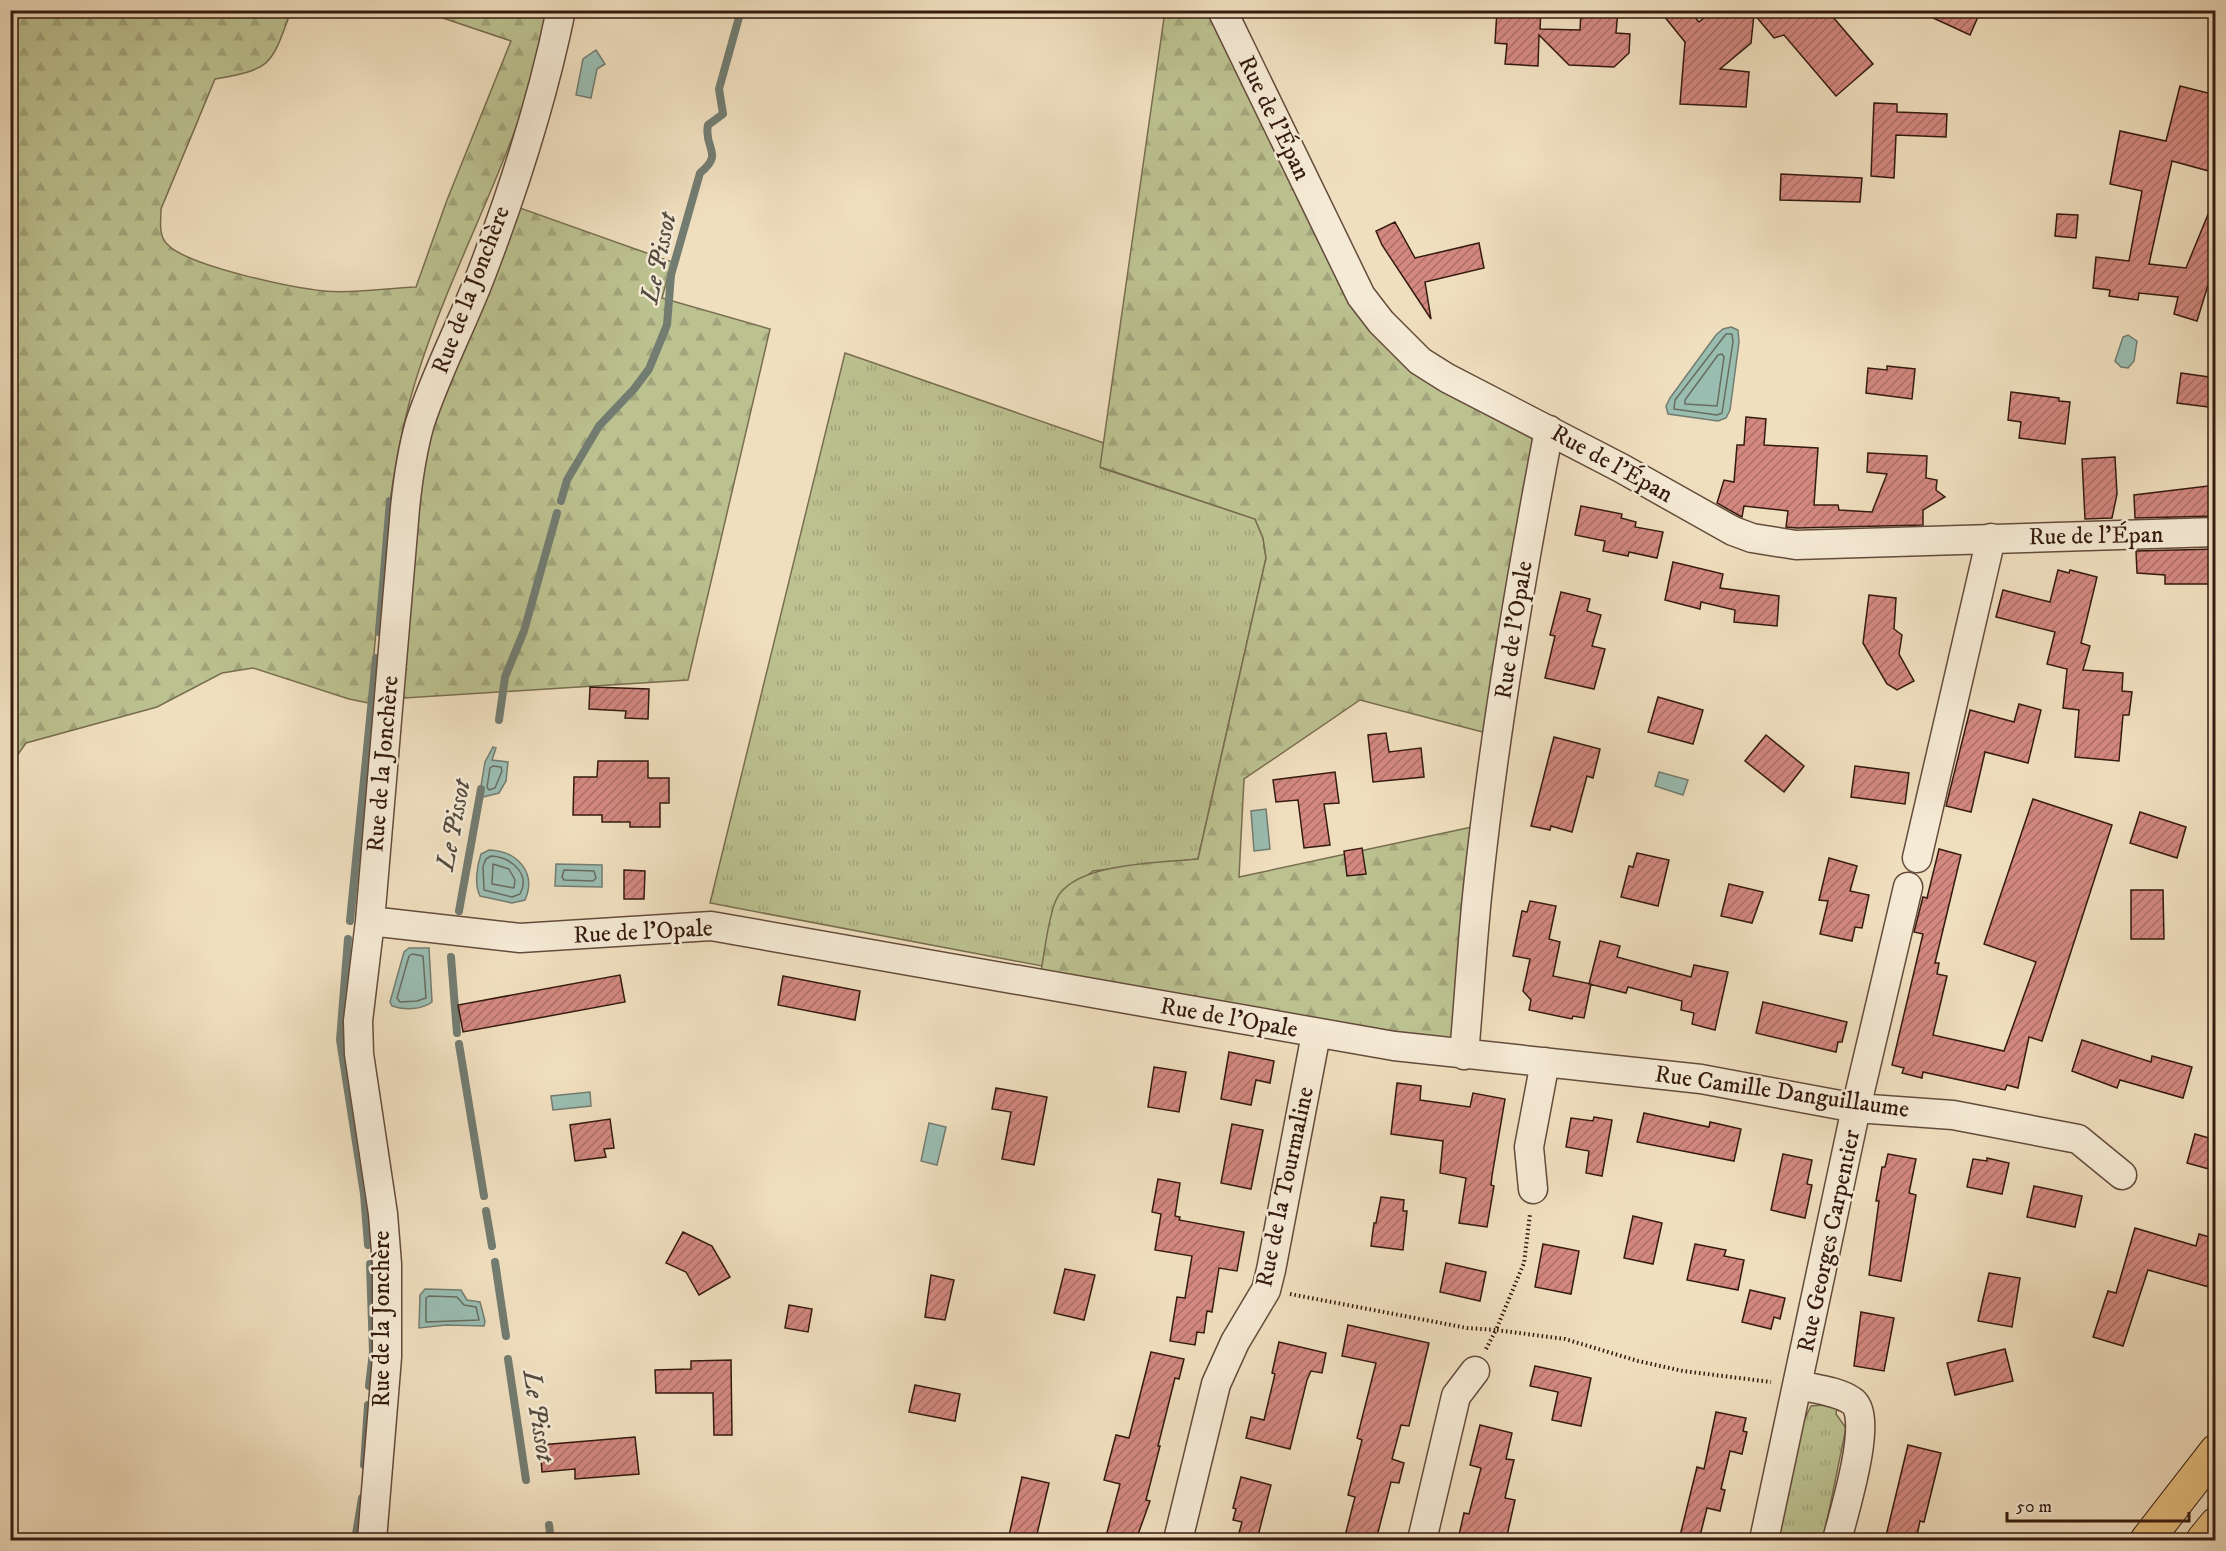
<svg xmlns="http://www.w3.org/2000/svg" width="2226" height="1551" font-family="'IM FELL DW Pica',serif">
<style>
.grass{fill:url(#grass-tufts);stroke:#786e50;stroke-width:1.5}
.forest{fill:url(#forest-firs);stroke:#786e50;stroke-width:1.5}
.water{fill:#9abdb2;stroke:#727c71;stroke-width:1.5}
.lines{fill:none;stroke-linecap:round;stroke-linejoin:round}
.shore{stroke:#686c60;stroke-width:1.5}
.stream{stroke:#727c71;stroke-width:8}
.building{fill:url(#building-hatch);stroke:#351a0f;stroke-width:1.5}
.street-casing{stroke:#644b3b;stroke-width:31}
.highway-casing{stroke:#351a0f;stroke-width:35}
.path{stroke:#351a0f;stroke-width:4;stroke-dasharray:1.5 3;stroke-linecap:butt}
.street{stroke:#f5ead5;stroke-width:28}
.highway{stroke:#e8c080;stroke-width:33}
.labels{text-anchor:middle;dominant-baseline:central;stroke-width:5;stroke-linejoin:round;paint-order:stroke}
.street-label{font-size:24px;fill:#351a0f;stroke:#f5ead5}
.water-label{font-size:26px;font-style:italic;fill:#534b40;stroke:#f5ead5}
</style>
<defs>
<pattern id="grass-tufts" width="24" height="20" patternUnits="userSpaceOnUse" patternTransform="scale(1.5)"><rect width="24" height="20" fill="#bcc190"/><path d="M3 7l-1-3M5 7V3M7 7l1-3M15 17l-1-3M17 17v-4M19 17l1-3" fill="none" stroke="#a2a57b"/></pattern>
<pattern id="forest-firs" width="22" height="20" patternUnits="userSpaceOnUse" patternTransform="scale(1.5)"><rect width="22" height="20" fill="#bcc190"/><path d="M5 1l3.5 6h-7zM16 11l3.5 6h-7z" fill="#a2a57b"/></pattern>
<pattern id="building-hatch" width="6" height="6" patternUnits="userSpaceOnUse" patternTransform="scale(1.5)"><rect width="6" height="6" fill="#d38880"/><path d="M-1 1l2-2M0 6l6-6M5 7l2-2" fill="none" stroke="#ac6e67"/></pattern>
</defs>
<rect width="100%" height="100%" fill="#f0dfbf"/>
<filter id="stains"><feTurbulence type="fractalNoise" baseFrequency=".00333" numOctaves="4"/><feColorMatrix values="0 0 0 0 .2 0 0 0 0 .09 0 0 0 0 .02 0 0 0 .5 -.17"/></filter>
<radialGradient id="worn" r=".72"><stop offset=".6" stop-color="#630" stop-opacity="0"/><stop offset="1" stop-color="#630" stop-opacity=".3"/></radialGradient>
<!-- grass -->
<path class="grass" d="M845 353 1104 443 1101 468 1255 519 1263 538 1266 558 1198 859 1093 871 1056 901 1042 966 710 903Z
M1824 1401 1837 1408 1836 1414 1846 1428 1823 1540H1777L1804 1420 1811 1406 1823 1405Z"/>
<!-- forest -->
<path class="forest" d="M11 11H291C271 65 273 69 215 79L161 209C161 220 158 235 167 244 187 266 293 288 324 291 354 294 386 288 416 287L447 200 511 41 422 11H549C527 136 458 249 419 370 385 472 381 595 369 703L349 699 253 668 222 673 157 707 26 743 11 764Z
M1165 11H1222L1399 340 1549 430 1498 736 1360 700 1244 779 1239 877 1486 824 1464 1055 1039 982C1044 960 1047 920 1056 900 1073 862 1161 863 1198 859L1266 558 1263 538 1255 519 1100 467Z
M506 203 672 262 662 298 770 329 688 680 389 699 405 508Z"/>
<!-- water -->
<path class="water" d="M596 50 605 64 597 69 591 98 576 95 583 59Z
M1731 327 1738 330 1739 342 1730 410 1726 418 1718 421 1668 414 1666 406 1670 398 1716 335 1723 329Z
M2128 335 2137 341 2134 361 2128 368 2121 367 2115 361 2123 337Z
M493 747 496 748 492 760 508 762 506 781 499 793 479 798 485 762Z
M1659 772 1688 780 1683 795 1655 786Z
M1266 809 1270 849 1254 851 1251 811Z
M489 850C517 851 537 872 525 900L512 903 480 896C474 884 477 866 481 854Z
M556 864 602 865V887L555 886Z
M409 948H429L432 1002C422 1010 403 1010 392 1006L390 1002 404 952Z
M590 1092 591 1106 553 1110 551 1096Z
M929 1123 946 1127 937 1165 921 1161Z
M425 1289 461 1290 467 1300 480 1302 485 1321 484 1326 446 1325 419 1328 420 1295Z"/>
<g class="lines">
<!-- shore -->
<path class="shore" d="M1726 334H1732L1733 342 1722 413 1717 415 1674 409 1675 400Z
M1718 355 1722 354 1724 357 1717 406 1685 404V400Z
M493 766 501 767 502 771 495 788 489 790 487 787 490 768Z
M491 856C511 857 531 874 520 894L512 897 484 890 483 866 486 859Z
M493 864 509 869 515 880 514 888 492 884Z
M564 870 594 871 596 878 593 881 564 880 562 877Z
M412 954 423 956 426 998 417 1001 400 1002 397 998 409 956Z
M429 1296 457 1297 464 1305 476 1307 479 1320 426 1322V1298Z"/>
<!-- stream -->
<path class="stream" d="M561 501 567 480 599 426 634 389 649 369 667 325 671 275 700 173C725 153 703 148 708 125L723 114 719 89 741 10
M379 632 390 501
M499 720 505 677 524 631 557 513
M459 911 481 789
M350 921 376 658
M348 939 340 1040 364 1194 368 1245
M451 957 457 1033
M459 1044 484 1196
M486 1211 492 1246
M495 1262 506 1336
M508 1359 526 1480
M369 1386 373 1352 370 1264
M364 1465 368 1405
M549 1525 551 1540
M355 1540 362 1498"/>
</g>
<!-- building -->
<path class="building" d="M1497 10H1541L1540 29 1580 30 1581 10H1618L1616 33 1630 34 1629 53 1614 67 1569 65 1539 35 1538 66 1505 64 1507 44 1495 43Z
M1659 10H1689L1699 22 1713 10H1827L1873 64 1836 96 1784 35 1774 38 1754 14 1751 43 1720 69 1749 72 1746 107 1680 104 1685 42Z
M1916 10H1981L1970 35Z
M2180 86 2216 95V173L2172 161 2149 264 2186 268 2216 195V259L2197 321 2174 314 2178 297 2139 293 2138 300 2109 296 2110 290 2093 288 2096 257 2129 261 2142 191 2110 184 2120 131 2166 141Z
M1874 103 1897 104V112L1947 114 1946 137 1896 135 1894 178 1871 176Z
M1781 174 1862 178 1860 202 1780 200Z
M2057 214 2078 215 2076 238 2055 236Z
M1395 222 1415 258 1479 243 1484 268 1425 282 1431 319 1382 245 1376 231Z
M1887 366 1915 369 1912 399 1866 393 1868 368 1887 370Z
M2181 373 2216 378V408L2177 403Z
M2011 392 2059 398V401L2070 402 2065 444 2019 438 2021 422 2008 420Z
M1746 417 1766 419 1764 445 1818 448 1814 505H1838L1839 510 1872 512 1887 474 1867 472 1868 453 1927 456 1926 478 1937 480 1936 490 1945 497 1923 510V525L1797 528 1786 527 1788 511 1744 506 1742 517 1740 516 1717 503 1724 480 1734 482 1737 445H1744Z
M2115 457 2117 494 2112 518 2085 519 2082 459Z
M2216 485V516L2135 518 2134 495Z
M1581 506 1622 514 1621 518 1636 522 1635 527 1663 532 1657 558 1629 552 1628 556 1603 551 1605 541 1575 535Z
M2216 549 2213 584H2165V575L2137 573 2136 551Z
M1673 562 1723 574 1720 588 1779 596 1777 626 1734 622 1735 610 1701 602 1700 609 1665 600Z
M2058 570 2069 573 2070 570 2097 577 2081 643 2090 646 2083 670 2123 673 2122 691 2132 692 2129 715H2123L2119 761 2075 757 2079 710 2063 708 2067 669 2047 664 2055 632 1996 617 2003 590 2050 602Z
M1561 592 1590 599 1587 611 1601 615 1592 646 1605 649 1594 689 1545 678 1555 636 1550 635Z
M1869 595 1896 598 1894 629 1902 635 1899 654 1914 681 1897 690 1887 684 1863 643Z
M590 687 649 689 648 719 625 718 626 711 589 709Z
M1658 697 1703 710 1693 744 1648 732Z
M2019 704 2041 710 2028 763 1985 752 1971 812 1946 806 1970 710 2014 722Z
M1386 733 1389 752 1421 748 1424 777 1373 782 1368 735Z
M1766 735 1804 766 1784 792 1745 761Z
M1554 737 1600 749 1593 778 1587 776 1572 832 1551 826 1550 830 1531 826Z
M598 761H648V778H669V803H660V827H630V822H602V815H573L574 777H597Z
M1855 766 1909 773 1905 804 1851 797Z
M1335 772 1339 803 1324 804 1330 845 1304 848 1298 800 1276 802 1273 780Z
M2033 799 2112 825 2042 1041 2029 1037 2018 1088 2007 1085 2005 1090 1923 1072 1922 1078 1902 1073 1904 1068 1892 1065 1923 934 1914 932 1923 897 1927 898 1939 849 1961 855 1935 963H1939L1937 974 1947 976 1933 1035 2004 1051 2036 962 1984 944Z
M2140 812 2186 827 2177 858 2130 843Z
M1362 848 1366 874 1347 876 1344 851Z
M1637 853 1669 860 1658 906 1621 897 1629 866 1633 867Z
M1829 858 1857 866 1850 891 1869 895 1862 928 1855 927 1852 941 1820 934 1828 901 1819 900Z
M624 870 645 871 644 899H624Z
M1729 884 1763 892 1752 923 1721 916Z
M2131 890H2163L2164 939H2131Z
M1530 901 1556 906 1549 939 1560 942 1553 976 1591 984 1584 1018 1573 1016 1572 1019 1529 1010 1531 1000 1523 991 1530 959 1513 956 1522 911 1527 912Z
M1600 941 1620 946 1617 957 1691 977 1694 965 1728 972 1715 1030 1692 1024 1694 1013 1681 1010 1682 1001 1628 987 1626 993 1589 984Z
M620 975 625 1002 463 1032 458 1005Z
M783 976 860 991 855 1020 778 1005Z
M1763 1002 1847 1022 1842 1042H1838L1836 1052 1756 1033Z
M2082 1040 2151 1062 2152 1056 2192 1067 2183 1098 2120 1080 2117 1088 2072 1071Z
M1229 1052 1274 1061 1270 1083 1256 1080 1251 1105 1221 1099Z
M1154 1067 1186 1072 1179 1112 1148 1107Z
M1397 1083 1421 1086 1420 1100 1470 1107 1473 1093 1505 1099 1492 1176 1491 1185 1494 1186 1487 1227 1459 1223 1466 1178 1440 1173 1443 1141 1391 1134Z
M996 1088 1047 1097 1034 1165 1002 1159 1011 1112 992 1109Z
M1644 1113 1709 1127 1710 1122 1741 1129 1734 1161 1637 1142Z
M1594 1117 1612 1120 1602 1176 1586 1173 1589 1151 1566 1147 1571 1118 1593 1121Z
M610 1119 614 1148 604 1149 606 1157 575 1161 570 1125Z
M1232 1124 1263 1130 1251 1189 1221 1183Z
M2195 1134 2216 1140V1171L2187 1163Z
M1783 1154 1812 1160 1807 1184 1812 1185 1805 1218 1771 1210Z
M1888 1154 1916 1159 1909 1193 1916 1195 1901 1281 1869 1275 1879 1201H1876L1882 1167H1885Z
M1987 1158 2009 1163 2002 1194 1967 1187 1973 1159 1987 1161Z
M1158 1179 1180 1183 1175 1216 1180 1217 1179 1220 1244 1232 1237 1271 1219 1268 1212 1312 1207 1311 1204 1333 1197 1332 1195 1345 1170 1341 1177 1297 1185 1298 1192 1256 1155 1250 1161 1214 1152 1212Z
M2034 1186 2082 1196 2075 1227 2027 1217Z
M1381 1197 1404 1200 1403 1211H1407L1403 1250 1371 1246 1374 1223H1376Z
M1633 1216 1662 1223 1653 1264 1624 1258Z
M2135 1228 2196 1246 2199 1234 2216 1239V1289L2148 1270 2123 1346 2093 1337 2108 1291 2116 1293Z
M683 1232 712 1246 730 1277 699 1295 686 1272 666 1263Z
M1543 1244 1579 1251 1571 1294 1535 1287Z
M1695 1244 1726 1250 1724 1256 1744 1260 1738 1290 1687 1280Z
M1446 1263 1486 1272 1480 1301 1440 1292Z
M1065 1269 1095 1275 1084 1320 1054 1313Z
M1989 1273 2020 1278 2012 1327 1978 1321Z
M931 1275 954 1280 945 1320 925 1317Z
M1750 1290 1785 1298 1780 1319 1774 1317 1771 1329 1742 1322Z
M789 1305 812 1309 808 1332 785 1328Z
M1861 1312 1894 1318 1884 1371 1854 1366Z
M1348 1325 1429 1343 1409 1426 1401 1425 1392 1459 1404 1463 1399 1483 1391 1482 1376 1540H1344L1355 1497 1348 1495 1362 1440 1357 1438 1376 1363 1342 1356Z
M1279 1342 1326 1353 1322 1373 1311 1371 1307 1380 1290 1449 1246 1438 1251 1417 1264 1420 1275 1374 1272 1373Z
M2005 1349 2013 1381 1955 1395 1947 1363Z
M1151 1352 1184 1359 1179 1379 1175 1378 1158 1446H1160L1146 1500 1150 1501 1136 1540H1105L1120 1484 1104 1480 1116 1435 1129 1438Z
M731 1360 732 1435H714L713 1393H656L655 1370 691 1369V1361Z
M1535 1366 1591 1378 1581 1426 1552 1420 1558 1392 1530 1386Z
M915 1385 960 1394 955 1421 909 1412Z
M1716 1412 1746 1418 1743 1431 1747 1432 1742 1454 1730 1451 1721 1489 1725 1490 1720 1511 1707 1508 1699 1540H1679L1697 1467 1704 1469Z
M1480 1425 1512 1433 1506 1459 1514 1460 1505 1498 1515 1500 1506 1540H1483L1459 1535 1464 1513 1469 1514 1481 1468 1470 1465Z
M635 1437 639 1474 575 1479V1469L542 1472 540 1445Z
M1908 1445 1941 1453 1924 1522 1920 1521 1916 1540H1885Z
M1022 1477 1049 1483 1037 1534H1034L1033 1540H1008Z
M1241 1477 1271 1485 1257 1540H1237L1242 1522 1233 1520 1236 1509 1233 1508Z"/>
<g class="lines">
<!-- street casing -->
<g class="street-casing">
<path id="street" d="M1222 10 1361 296 1381 322 1420 361 1447 378 1621 468 1733 531 1752 538 1796 545 2216 532
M1917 858 1991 538
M370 921 520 938 711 926 1394 1046 1701 1079 1856 1108 1953 1115 2078 1139 2122 1175
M1464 1055C1469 999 1472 943 1478 887 1494 734 1520 581 1549 430
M1533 1189 1529 1147 1545 1062
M1798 1385C1815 1389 1838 1391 1852 1401 1875 1416 1843 1515 1837 1540
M372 1540 387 1357V1264L383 1214 359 1054 358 1021 370 921 405 508C408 479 412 451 420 423 436 374 460 328 479 280 513 192 542 103 561 10
M1178 1540 1216 1384 1235 1342 1266 1290 1271 1270 1316 1034
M1422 1540 1456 1396 1475 1371
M1764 1540 1856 1108 1908 887"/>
</g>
<!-- highway casing -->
<g class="highway-casing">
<path id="highway" d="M2147 1540 2216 1451
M2203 1540 2216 1524"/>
</g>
<!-- path -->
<path class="path" d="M1290 1294 1467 1328 1496 1330 1524 1263 1530 1214
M1486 1349 1496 1330 1565 1339 1638 1361 1683 1371 1771 1382"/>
<!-- street -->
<use href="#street" class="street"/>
<!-- highway -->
<use href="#highway" class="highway"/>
</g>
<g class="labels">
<!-- street labels -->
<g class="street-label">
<text transform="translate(1274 118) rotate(64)">Rue de l'Épan</text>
<text transform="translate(471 290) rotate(-69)">Rue de la Jonchère</text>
<text transform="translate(1612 464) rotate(29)">Rue de l'Épan</text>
<text transform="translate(2096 536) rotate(-1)">Rue de l'Épan</text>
<text transform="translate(1514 630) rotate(-81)">Rue de l'Opale</text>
<text transform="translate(383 764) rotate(-85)">Rue de la Jonchère</text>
<text transform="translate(643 932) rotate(-3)">Rue de l'Opale</text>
<text transform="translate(1229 1018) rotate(10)">Rue de l'Opale</text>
<text transform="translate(1782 1092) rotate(8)">Rue Camille Danguillaume</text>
<text transform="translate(1285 1187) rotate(-78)">Rue de la Tourmaline</text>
<text transform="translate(1829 1241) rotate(-78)">Rue Georges Carpentier</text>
<text transform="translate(382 1319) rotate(-90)">Rue de la Jonchère</text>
</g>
<!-- water labels -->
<g class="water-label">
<text transform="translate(659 258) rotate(-78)">Le Pissot</text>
<text transform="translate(454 825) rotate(-79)">Le Pissot</text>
<text transform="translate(538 1416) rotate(81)">Le Pissot</text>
</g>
</g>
<!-- margin -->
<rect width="2226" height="1551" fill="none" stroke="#f0dfbf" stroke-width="36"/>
<rect x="12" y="12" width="2202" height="1527" fill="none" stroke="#351a0f" stroke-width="3"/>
<rect x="18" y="18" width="2190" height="1515" fill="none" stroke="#351a0f" stroke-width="1.5"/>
<!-- scale -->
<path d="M2007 1512v9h182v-9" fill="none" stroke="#351a0f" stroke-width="3"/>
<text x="2016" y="1512" font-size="18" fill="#351a0f" stroke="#f5ead5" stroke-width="4.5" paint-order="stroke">50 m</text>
<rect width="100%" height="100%" filter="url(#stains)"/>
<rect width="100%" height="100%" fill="url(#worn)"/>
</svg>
